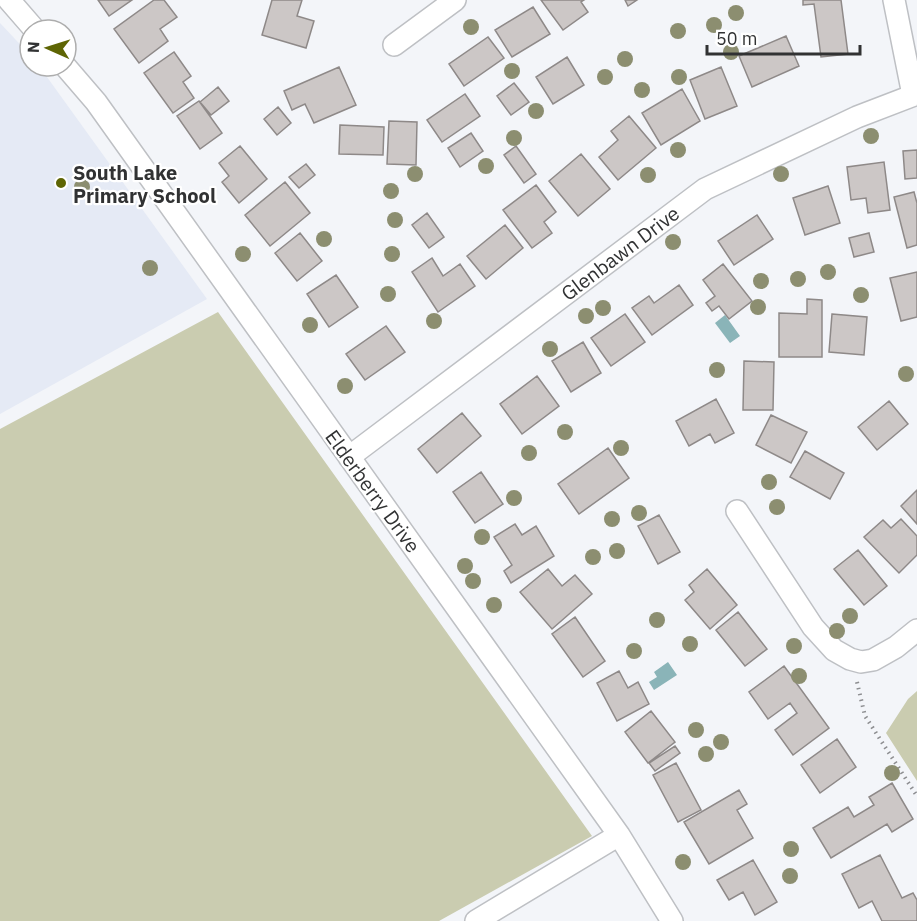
<svg xmlns="http://www.w3.org/2000/svg" width="917" height="921" font-family="'IBM Plex Sans',sans-serif">
<style>
.built{fill:#e5eaf5}
.green{fill:#caccb0}
.water{fill:#8ab4b8}
.building{fill:#ccc7c6;stroke:#8e8988;stroke-width:1.5}
.lines{fill:none;stroke-linecap:round;stroke-linejoin:round}
.minor-casing{stroke:#bec0c4;stroke-width:24}
.path{stroke:#8d8e91;stroke-width:4;stroke-dasharray:1.5 4.5;stroke-linecap:butt}
.minor{stroke:#fff;stroke-width:21}
.tree{fill:#8c8e70}
.poi-dot{fill:#5e6504;stroke:#fff;stroke-width:2}
.labels{text-anchor:middle;dominant-baseline:central;stroke-width:4.5;stroke-linejoin:round;paint-order:stroke}
.poi-label{font-size:20px;font-weight:bold;fill:#313233;stroke:#fff;text-anchor:start}
.street-label{font-size:20px;fill:#313233;stroke:#fff}
</style>
<rect width="100%" height="100%" fill="#f3f5f9"/>
<!-- built -->
<path class="built" d="M0 23 30 55V66H39L207 299 0 414Z"/>
<!-- green -->
<path class="green" d="M218 312 592 836 439 921H0V429Z
M917 691V781L886 733 908 699Z"/>
<!-- water -->
<path class="water" d="M725 315 740 336 730 343 715 323Z
M668 662 677 675 654 690 649 682 657 677 654 672Z"/>
<!-- building -->
<path class="building" d="M98 0H132L109 16Z
M154 0H164L177 17 160 29 168 41 139 63 114 29Z
M272 0H302L297 16 314 21 306 48 262 35Z
M541 0H584L581 2 588 12 563 30Z
M625 0H637L628 6Z
M803 0H841L848 54 821 57 814 4 803 5Z
M533 7 550 34 512 57 495 30Z
M786 36 799 66 752 87 739 56Z
M488 37 504 58 464 86 449 64Z
M174 52 191 76 183 82 194 98 173 113 144 73Z
M567 57 584 85 553 104 536 77Z
M339 67 356 105 314 123 305 104 292 110 284 91Z
M721 67 737 106 705 119 690 80Z
M514 83 529 102 511 115 497 96Z
M218 87 229 101 211 115 200 102Z
M682 89 700 121 661 145 642 113Z
M465 94 480 116 442 142 427 120Z
M199 101 222 133 200 149 177 116Z
M278 107 291 123 277 135 264 119Z
M629 116 656 148 618 180 599 157 618 140 611 131Z
M389 121 417 122 416 165 387 164Z
M340 125 384 127 383 155 339 154Z
M471 133 483 151 460 167 448 148Z
M240 146 267 179 239 203 222 182 229 176 219 163Z
M516 146 536 174 524 183 504 155Z
M917 150V178L905 179 903 151Z
M581 154 610 189 578 216 549 181Z
M884 162 890 210 868 213 866 198 851 200 847 167Z
M306 164 315 175 299 188 289 177Z
M285 182 310 213 270 246 245 215Z
M536 185 556 212 544 222 552 233 532 248 503 210Z
M828 186 840 223 805 235 793 198Z
M914 192 917 203V245L907 248 894 197Z
M427 213 444 237 429 248 412 225Z
M757 215 773 239 734 265 718 241Z
M505 225 523 248 486 279 467 256Z
M300 233 322 261 297 281 275 253Z
M869 233 874 252 854 257 849 238Z
M432 258 443 276 460 264 475 286 438 312 412 272Z
M723 264 752 301 729 319 719 306 712 311 706 303 715 296 703 280Z
M917 272V317L901 321 890 278Z
M336 275 358 307 329 327 307 294Z
M679 285 693 305 652 335 632 308 649 296 654 303Z
M807 299 822 300V357H779V313L807 314Z
M625 314 645 342 611 366 591 338Z
M832 314 867 317 864 355 829 352Z
M386 326 405 352 365 380 346 354Z
M583 342 601 373 571 392 552 361Z
M744 361 774 362 773 410H743Z
M537 376 559 406 522 434 500 404Z
M716 399 734 433 715 443 710 434 689 446 676 421Z
M889 401 908 424 877 450 858 427Z
M462 413 481 436 437 473 418 449Z
M771 415 807 432 791 463 756 445Z
M608 448 629 478 579 514 558 484Z
M805 451 844 473 830 499 790 477Z
M481 472 503 504 475 523 453 492Z
M917 490V524L901 506Z
M659 515 680 552 658 564 638 526Z
M901 519 917 536V555L899 573 864 537 883 520 891 528Z
M515 524 522 535 536 526 554 556 511 583 504 571 512 565 494 537Z
M858 550 887 586 864 605 834 569Z
M548 569 562 586 575 575 592 594 552 629 520 592Z
M707 569 737 605 710 629 685 600 694 592 689 585Z
M738 612 767 649 745 666 716 630Z
M575 617 605 661 583 677 552 634Z
M784 666 829 728 793 755 775 730 797 713 790 703 768 719 749 692Z
M619 671 628 688 638 682 649 704 617 721 597 683Z
M651 711 675 742 648 763 625 732Z
M837 739 856 767 820 793 801 765Z
M675 746 680 753 655 771 649 763Z
M676 763 701 810 678 822 653 775Z
M892 783 913 819 892 832 887 824 831 858 813 828 848 807 854 817 874 805 869 797Z
M739 790 747 804 737 810 753 838 709 864 684 822Z
M880 855 902 898 913 893 917 900V921H882L872 901 859 908 842 874Z
M753 860 777 902 755 915 743 892 729 900 717 880Z"/>
<g class="lines">
<!-- minor casing -->
<g class="minor-casing">
<path id="minor" d="M9 0 35 30
M894 0 913 95
M394 45 455 0
M65 66 96 102 619 835 672 921
M349 457 705 189 857 117 917 94
M737 511 813 627 834 650 850 659 861 662 873 660 896 647 917 630
M476 921 619 835"/>
</g>
<!-- path -->
<path class="path" d="M857 682 865 716 917 796"/>
<!-- minor -->
<use href="#minor" class="minor"/>
</g>
<!-- trees -->
<g class="tree">
<circle cx="736" cy="13" r="8"/>
<circle cx="714" cy="25" r="8"/>
<circle cx="471" cy="27" r="8"/>
<circle cx="678" cy="31" r="8"/>
<circle cx="731" cy="52" r="8"/>
<circle cx="625" cy="59" r="8"/>
<circle cx="512" cy="71" r="8"/>
<circle cx="605" cy="77" r="8"/>
<circle cx="679" cy="77" r="8"/>
<circle cx="642" cy="90" r="8"/>
<circle cx="536" cy="111" r="8"/>
<circle cx="871" cy="136" r="8"/>
<circle cx="514" cy="138" r="8"/>
<circle cx="678" cy="150" r="8"/>
<circle cx="486" cy="166" r="8"/>
<circle cx="415" cy="174" r="8"/>
<circle cx="781" cy="174" r="8"/>
<circle cx="648" cy="175" r="8"/>
<circle cx="82" cy="187" r="8"/>
<circle cx="391" cy="191" r="8"/>
<circle cx="395" cy="220" r="8"/>
<circle cx="324" cy="239" r="8"/>
<circle cx="673" cy="242" r="8"/>
<circle cx="243" cy="254" r="8"/>
<circle cx="392" cy="254" r="8"/>
<circle cx="150" cy="268" r="8"/>
<circle cx="828" cy="272" r="8"/>
<circle cx="798" cy="279" r="8"/>
<circle cx="761" cy="281" r="8"/>
<circle cx="388" cy="294" r="8"/>
<circle cx="861" cy="295" r="8"/>
<circle cx="758" cy="307" r="8"/>
<circle cx="603" cy="308" r="8"/>
<circle cx="586" cy="316" r="8"/>
<circle cx="434" cy="321" r="8"/>
<circle cx="310" cy="325" r="8"/>
<circle cx="550" cy="349" r="8"/>
<circle cx="717" cy="370" r="8"/>
<circle cx="906" cy="374" r="8"/>
<circle cx="345" cy="386" r="8"/>
<circle cx="565" cy="432" r="8"/>
<circle cx="621" cy="448" r="8"/>
<circle cx="529" cy="453" r="8"/>
<circle cx="769" cy="482" r="8"/>
<circle cx="514" cy="498" r="8"/>
<circle cx="777" cy="507" r="8"/>
<circle cx="639" cy="513" r="8"/>
<circle cx="612" cy="519" r="8"/>
<circle cx="482" cy="537" r="8"/>
<circle cx="617" cy="551" r="8"/>
<circle cx="593" cy="557" r="8"/>
<circle cx="465" cy="566" r="8"/>
<circle cx="473" cy="581" r="8"/>
<circle cx="494" cy="605" r="8"/>
<circle cx="850" cy="616" r="8"/>
<circle cx="657" cy="620" r="8"/>
<circle cx="837" cy="631" r="8"/>
<circle cx="690" cy="644" r="8"/>
<circle cx="794" cy="646" r="8"/>
<circle cx="634" cy="651" r="8"/>
<circle cx="799" cy="676" r="8"/>
<circle cx="696" cy="730" r="8"/>
<circle cx="721" cy="742" r="8"/>
<circle cx="706" cy="754" r="8"/>
<circle cx="892" cy="773" r="8"/>
<circle cx="791" cy="849" r="8"/>
<circle cx="683" cy="862" r="8"/>
<circle cx="790" cy="876" r="8"/>
</g>
<!-- markers -->
<circle class="poi-dot" cx="61" cy="183" r="6"/>
<g class="labels">
<!-- poi labels -->
<g class="poi-label">
<text x="73" y="172">South Lake<tspan x="73" dy="23">Primary School</tspan></text>
</g>
<!-- street labels -->
<g class="street-label">
<text transform="translate(620 253) rotate(-37)">Glenbawn Drive</text>
<text transform="translate(373 491) rotate(54)">Elderberry Drive</text>
</g>
</g>
<!-- north arrow -->
<g transform="translate(48 48) rotate(273)"><circle r="28" fill="#ffffff" stroke="#adadad" stroke-width="1.5"/>
<path d="M0-4.5L10 22L0 15L-10 22Z" fill="#5e6504"/>
<text y="-9" font-size="16" font-weight="bold" text-anchor="middle" fill="#313233">N</text>
</g>
<!-- scale -->
<path d="M707 45v9h153v-9" fill="none" stroke="#313233" stroke-width="3"/>
<text x="716" y="45" font-size="18" fill="#313233" stroke="#ffffff" stroke-width="4.5" paint-order="stroke">50 m</text>
</svg>
